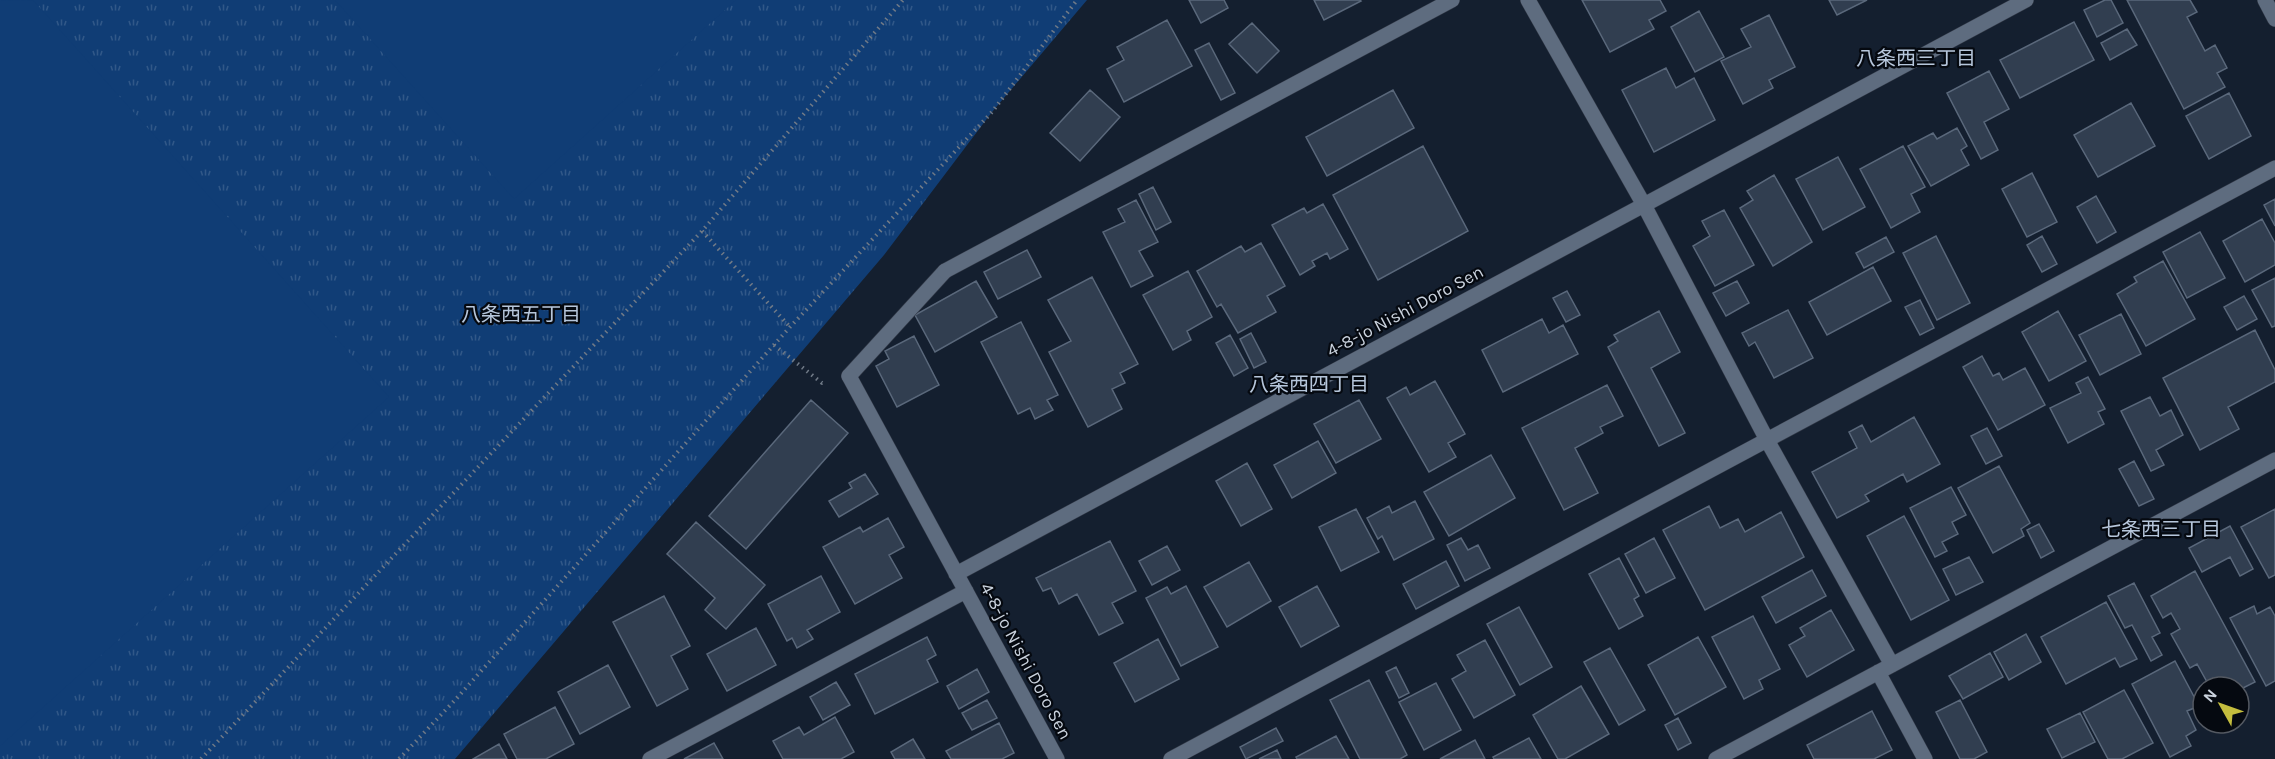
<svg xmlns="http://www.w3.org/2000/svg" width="2275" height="759" font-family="Karla,'Noto Sans JP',sans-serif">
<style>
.grass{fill:url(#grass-tufts)}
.pitch{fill:#103d75}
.building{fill:#313e50;stroke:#5a687b;stroke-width:1.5}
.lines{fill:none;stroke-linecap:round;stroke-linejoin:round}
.lane-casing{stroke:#323947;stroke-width:16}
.street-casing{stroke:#323947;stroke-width:16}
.path{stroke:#707a87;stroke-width:4;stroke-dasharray:1.5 4.5;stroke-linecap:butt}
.lane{stroke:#5e6c7f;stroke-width:15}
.street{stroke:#5e6c7f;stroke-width:15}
.labels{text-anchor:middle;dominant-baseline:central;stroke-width:4.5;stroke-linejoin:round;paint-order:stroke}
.street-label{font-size:18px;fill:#cad2dd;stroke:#050910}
.neighbourhood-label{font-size:20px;fill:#b6c6db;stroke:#050910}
</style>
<defs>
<pattern id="grass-tufts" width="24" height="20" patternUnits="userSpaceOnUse" patternTransform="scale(1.5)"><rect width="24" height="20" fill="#103d75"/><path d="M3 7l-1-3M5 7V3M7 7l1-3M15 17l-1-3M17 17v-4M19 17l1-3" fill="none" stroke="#315888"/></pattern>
</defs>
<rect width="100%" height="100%" fill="#141f2f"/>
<!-- grass -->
<path class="grass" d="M0 0H1087L992 112 884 255 455 759H0Z"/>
<!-- pitch -->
<path class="pitch" d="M33 0 389 397 0 746V1Z
M335 0H736L514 199Z"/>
<!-- building -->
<path class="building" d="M1189 0H1224L1228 8 1201 23Z
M1314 0H1360L1361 1 1324 20Z
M1582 0H1660L1666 11 1649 20 1654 29 1610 52Z
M1829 0H1867L1837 15Z
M2105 0H2111L2123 23 2097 37 2084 10Z
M2127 0H2190L2197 12 2187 17 2205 51 2215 45 2227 68 2217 73 2225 87 2184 109Z
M1699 11 1724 57 1695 72 1671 27Z
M1769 15 1795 67 1769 80 1773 88 1743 104 1721 61 1751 47 1741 29Z
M1167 20 1192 66 1124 102 1107 69 1124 60 1117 47Z
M2074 22 2094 60 2020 98 2000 60Z
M1252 23 1279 51 1257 73 1229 44Z
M2127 29 2137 45 2110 60 2101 43Z
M1209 43 1235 93 1221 100 1195 50Z
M1666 68 1676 88 1694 78 1715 120 1654 152 1622 90Z
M1989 71 2009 109 1984 122 1998 150 1981 159 1947 93Z
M1090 90 1120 117 1080 161 1050 133Z
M1393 90 1414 128 1327 176 1306 137Z
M2229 93 2251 136 2209 159 2186 116Z
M2131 103 2155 146 2098 177 2074 135Z
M1957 128 1967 146 1961 150 1969 165 1931 186 1908 146 1933 133 1937 139Z
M1423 146 1468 231 1378 280 1333 195Z
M1903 146 1925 187 1911 194 1920 212 1891 228 1860 169Z
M1838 157 1865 207 1823 230 1796 179Z
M2032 173 2057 222 2027 237 2002 189Z
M1774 175 1812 242 1773 266 1740 208 1753 200 1747 191Z
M1153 187 1171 222 1156 230 1139 194Z
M2096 196 2116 232 2097 243 2077 207Z
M2275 199V226L2264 205Z
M1136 200 1158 242 1139 251 1153 276 1131 287 1103 232 1125 222 1118 209Z
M1323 204 1348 249 1330 259 1327 253 1312 261 1315 266 1300 275 1272 225 1304 208 1307 213Z
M1724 210 1754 265 1715 286 1693 246 1710 236 1702 221Z
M2262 219 2275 243V265L2245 282 2223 241Z
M2200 232 2225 278 2187 298 2163 252Z
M1936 236 1970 303 1937 320 1903 253Z
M2042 236 2057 264 2042 272 2027 245Z
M1886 237 1894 252 1864 268 1856 253Z
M1261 243 1285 286 1267 296 1276 312 1238 333 1221 304 1217 307 1197 271 1241 246 1245 252Z
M1027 250 1041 277 998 299 984 272Z
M2163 261 2195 319 2146 346 2117 294 2137 282 2134 277Z
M1873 267 1891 301 1827 335 1809 302Z
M1188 271 1212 317 1187 331 1191 340 1173 350 1143 295Z
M1092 277 1138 364 1120 373 1125 383 1112 389 1122 409 1088 427 1049 352 1071 341 1048 300Z
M2275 278V326L2272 327 2252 290Z
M976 281 997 317 935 352 915 315Z
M1737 281 1749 303 1726 316 1713 293Z
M1567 291 1580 315 1566 322 1553 298Z
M2244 296 2257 319 2237 330 2224 307Z
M1920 300 1934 328 1920 335 1905 307Z
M1788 310 1813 358 1774 378 1755 342 1749 346 1742 333Z
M1659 311 1680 352 1651 368 1685 433 1659 446 1608 347 1618 341 1614 335Z
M2058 311 2086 361 2049 381 2022 332Z
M2121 314 2141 354 2100 375 2079 335Z
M1542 319 1549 333 1563 325 1578 354 1503 392 1482 350Z
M1021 322 1058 395 1047 400 1053 410 1035 419 1030 408 1018 414 981 342Z
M2255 330 2275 370V382L2228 407 2239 429 2200 450 2163 378Z
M1251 333 1266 362 1254 368 1240 339Z
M1230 335 1248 368 1234 376 1216 343Z
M914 336 939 385 897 407 876 366 889 359 885 351Z
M1982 356 1993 376 1999 373 2003 380 2025 368 2045 405 1998 430 1963 367Z
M2088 377 2105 409 2098 412 2104 424 2068 443 2050 408 2081 393 2076 383Z
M1435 381 1465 434 1448 443 1456 457 1429 472 1387 398 1406 387 1410 395Z
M1607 385 1623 416 1600 427 1603 433 1575 448 1598 493 1564 510 1522 428Z
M2150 397 2160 416 2171 410 2183 435 2156 450 2164 465 2151 471 2121 411Z
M811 400 848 433 746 549 709 516Z
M1359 400 1381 439 1336 463 1314 424Z
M1914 417 1940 464 1907 482 1903 474 1865 495 1869 501 1837 518 1812 472 1857 448 1849 432 1862 425 1871 442Z
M1987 428 2002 456 1986 464 1971 436Z
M1318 441 1336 473 1292 498 1274 465Z
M1491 455 1515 498 1449 536 1424 492Z
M2134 461 2154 499 2139 506 2119 469Z
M1247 463 1272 509 1241 526 1216 481Z
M1999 466 2030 523 2021 529 2024 536 1993 553 1958 488Z
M865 474 878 494 839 517 829 501 852 488 849 483Z
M1951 487 1966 515 1952 522 1958 534 1942 542 1947 551 1935 557 1910 508Z
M1415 501 1434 539 1394 560 1382 536 1378 539 1367 518 1389 506 1392 513Z
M1709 506 1720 528 1738 519 1745 532 1781 512 1804 557 1705 610 1663 530Z
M1356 509 1379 552 1341 571 1319 527Z
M2275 509V575L2269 578 2241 527Z
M1904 516 1949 600 1911 620 1867 536Z
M888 518 904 547 889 555 902 578 855 604 823 547 860 527 863 532Z
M696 522 765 585 726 629 705 610 715 598 667 554Z
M2039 524 2054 551 2041 558 2027 530Z
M2230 526 2253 569 2240 576 2230 557 2202 572 2189 548Z
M1461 538 1468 550 1478 545 1490 568 1465 581 1447 545Z
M1654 538 1675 578 1646 593 1625 554Z
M1110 541 1136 591 1112 603 1123 623 1099 635 1077 594 1059 604 1051 588 1043 591 1036 578Z
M1167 546 1180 570 1152 585 1139 561Z
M1969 557 1983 582 1956 595 1943 569Z
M1619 558 1639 596 1634 599 1643 616 1619 629 1589 574Z
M1446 561 1459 586 1416 609 1403 584Z
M1249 562 1271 601 1227 627 1204 587Z
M1812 570 1826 596 1776 623 1762 597Z
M2195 571 2255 682 2239 690V687H2203V692L2200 687 2207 682 2197 664 2190 668 2171 634 2180 629 2171 613 2163 618 2151 596Z
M821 576 840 612 807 630 813 639 797 648 792 638 787 641 768 604Z
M2134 583 2160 633 2152 637 2162 655 2151 661 2132 625 2125 628 2108 596Z
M1186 586 1218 647 1181 666 1146 598 1167 587 1171 594Z
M1317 586 1339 626 1301 647 1279 607Z
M664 596 690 646 671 656 688 689 657 706 613 622Z
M2106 602 2137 659 2120 667 2115 658 2066 684 2041 637Z
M2254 606 2257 614 2270 607 2275 616V681L2266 686 2230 618Z
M1519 607 1552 667 1520 685 1487 624Z
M1831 610 1854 650 1807 677 1789 645 1805 636 1800 628Z
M1753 616 1780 669 1759 680 1763 689 1744 699 1712 637Z
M756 628 776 665 727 691 707 654Z
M2026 634 2041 662 2009 680 1994 652Z
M927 637 936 655 927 660 938 682 875 714 855 674Z
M1698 637 1726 687 1675 715 1648 665Z
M1158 639 1179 679 1135 702 1114 663Z
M1485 640 1515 695 1474 718 1452 679 1466 671 1457 655Z
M1610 648 1645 710 1619 725 1584 662Z
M1990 653 2003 677 1963 699 1949 676Z
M2175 661 2199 706 2187 711 2196 730 2186 736 2191 746 2170 757 2132 684Z
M608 665 630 707 580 734 558 692Z
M1396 667 1409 693 1399 698 1386 672Z
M977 669 989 692 959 709 947 686Z
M1369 680 1407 755 1400 759H1360L1330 700Z
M836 682 850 705 823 720 810 697Z
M1436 683 1461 730 1424 750 1399 702Z
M1581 686 1609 734 1565 759H1558L1533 715Z
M2124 690 2153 743 2122 759H2108L2083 712Z
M987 700 997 718 972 730 962 713Z
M1960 700 1987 752 1974 759H1960L1936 712Z
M555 707 574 744 546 759H517L504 734Z
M1872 711 1892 750 1874 759H1814L1807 745Z
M2080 713 2095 742 2062 758 2047 729Z
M835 717 854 752 841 759H783L773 741 799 727 804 735Z
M1678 718 1691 743 1678 750 1665 725Z
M999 723 1014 753 1002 759H951L946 751Z
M1276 728 1283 741 1246 759 1240 747Z
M1336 736 1349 759H1297L1296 757Z
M1529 738 1541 759H1494L1493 757Z
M913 739 925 759H895L891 752Z
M1475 740 1485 759H1440Z
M714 743 723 759H684Z
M499 744 507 759H473Z
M1277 750 1281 759H1259Z"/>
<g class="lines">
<!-- lane casing -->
<g class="lane-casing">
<path id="lane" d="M849 376 945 271"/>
</g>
<!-- street casing -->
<g class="street-casing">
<path id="street" d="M1528 0 1644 205 1767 440 1892 665
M2265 0 2275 19
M945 271 1452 0
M849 376 1057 759
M956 574 2026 0
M1878 672 1925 759
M650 759 966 591
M1171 759 2275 168
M1716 759 2275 460"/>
</g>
<!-- path -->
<path class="path" d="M702 231 790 327
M774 345 822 383 826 382
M201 759 702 231 903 0
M399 759 456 699 790 327 992 112 1077 0"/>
<!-- lane -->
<use href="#lane" class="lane"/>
<!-- street -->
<use href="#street" class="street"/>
</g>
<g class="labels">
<!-- street labels -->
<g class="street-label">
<text transform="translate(1405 311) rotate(-28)">4-8-jo Nishi Doro Sen</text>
<text transform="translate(1026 661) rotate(62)">4-8-jo Nishi Doro Sen</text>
</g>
<!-- neighbourhood labels -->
<g class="neighbourhood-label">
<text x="1916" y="58">八条西三丁目</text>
<text x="521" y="314">八条西五丁目</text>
<text x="1309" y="384">八条西四丁目</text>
<text x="2161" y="529">七条西三丁目</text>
</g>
</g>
<!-- north arrow -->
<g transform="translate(2221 705) rotate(310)"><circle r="28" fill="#050910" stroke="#545962" stroke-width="1.5"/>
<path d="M0-4.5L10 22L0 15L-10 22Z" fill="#c4bd3e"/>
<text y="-9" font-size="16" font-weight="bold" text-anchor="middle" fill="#cad2dd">N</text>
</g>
</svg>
